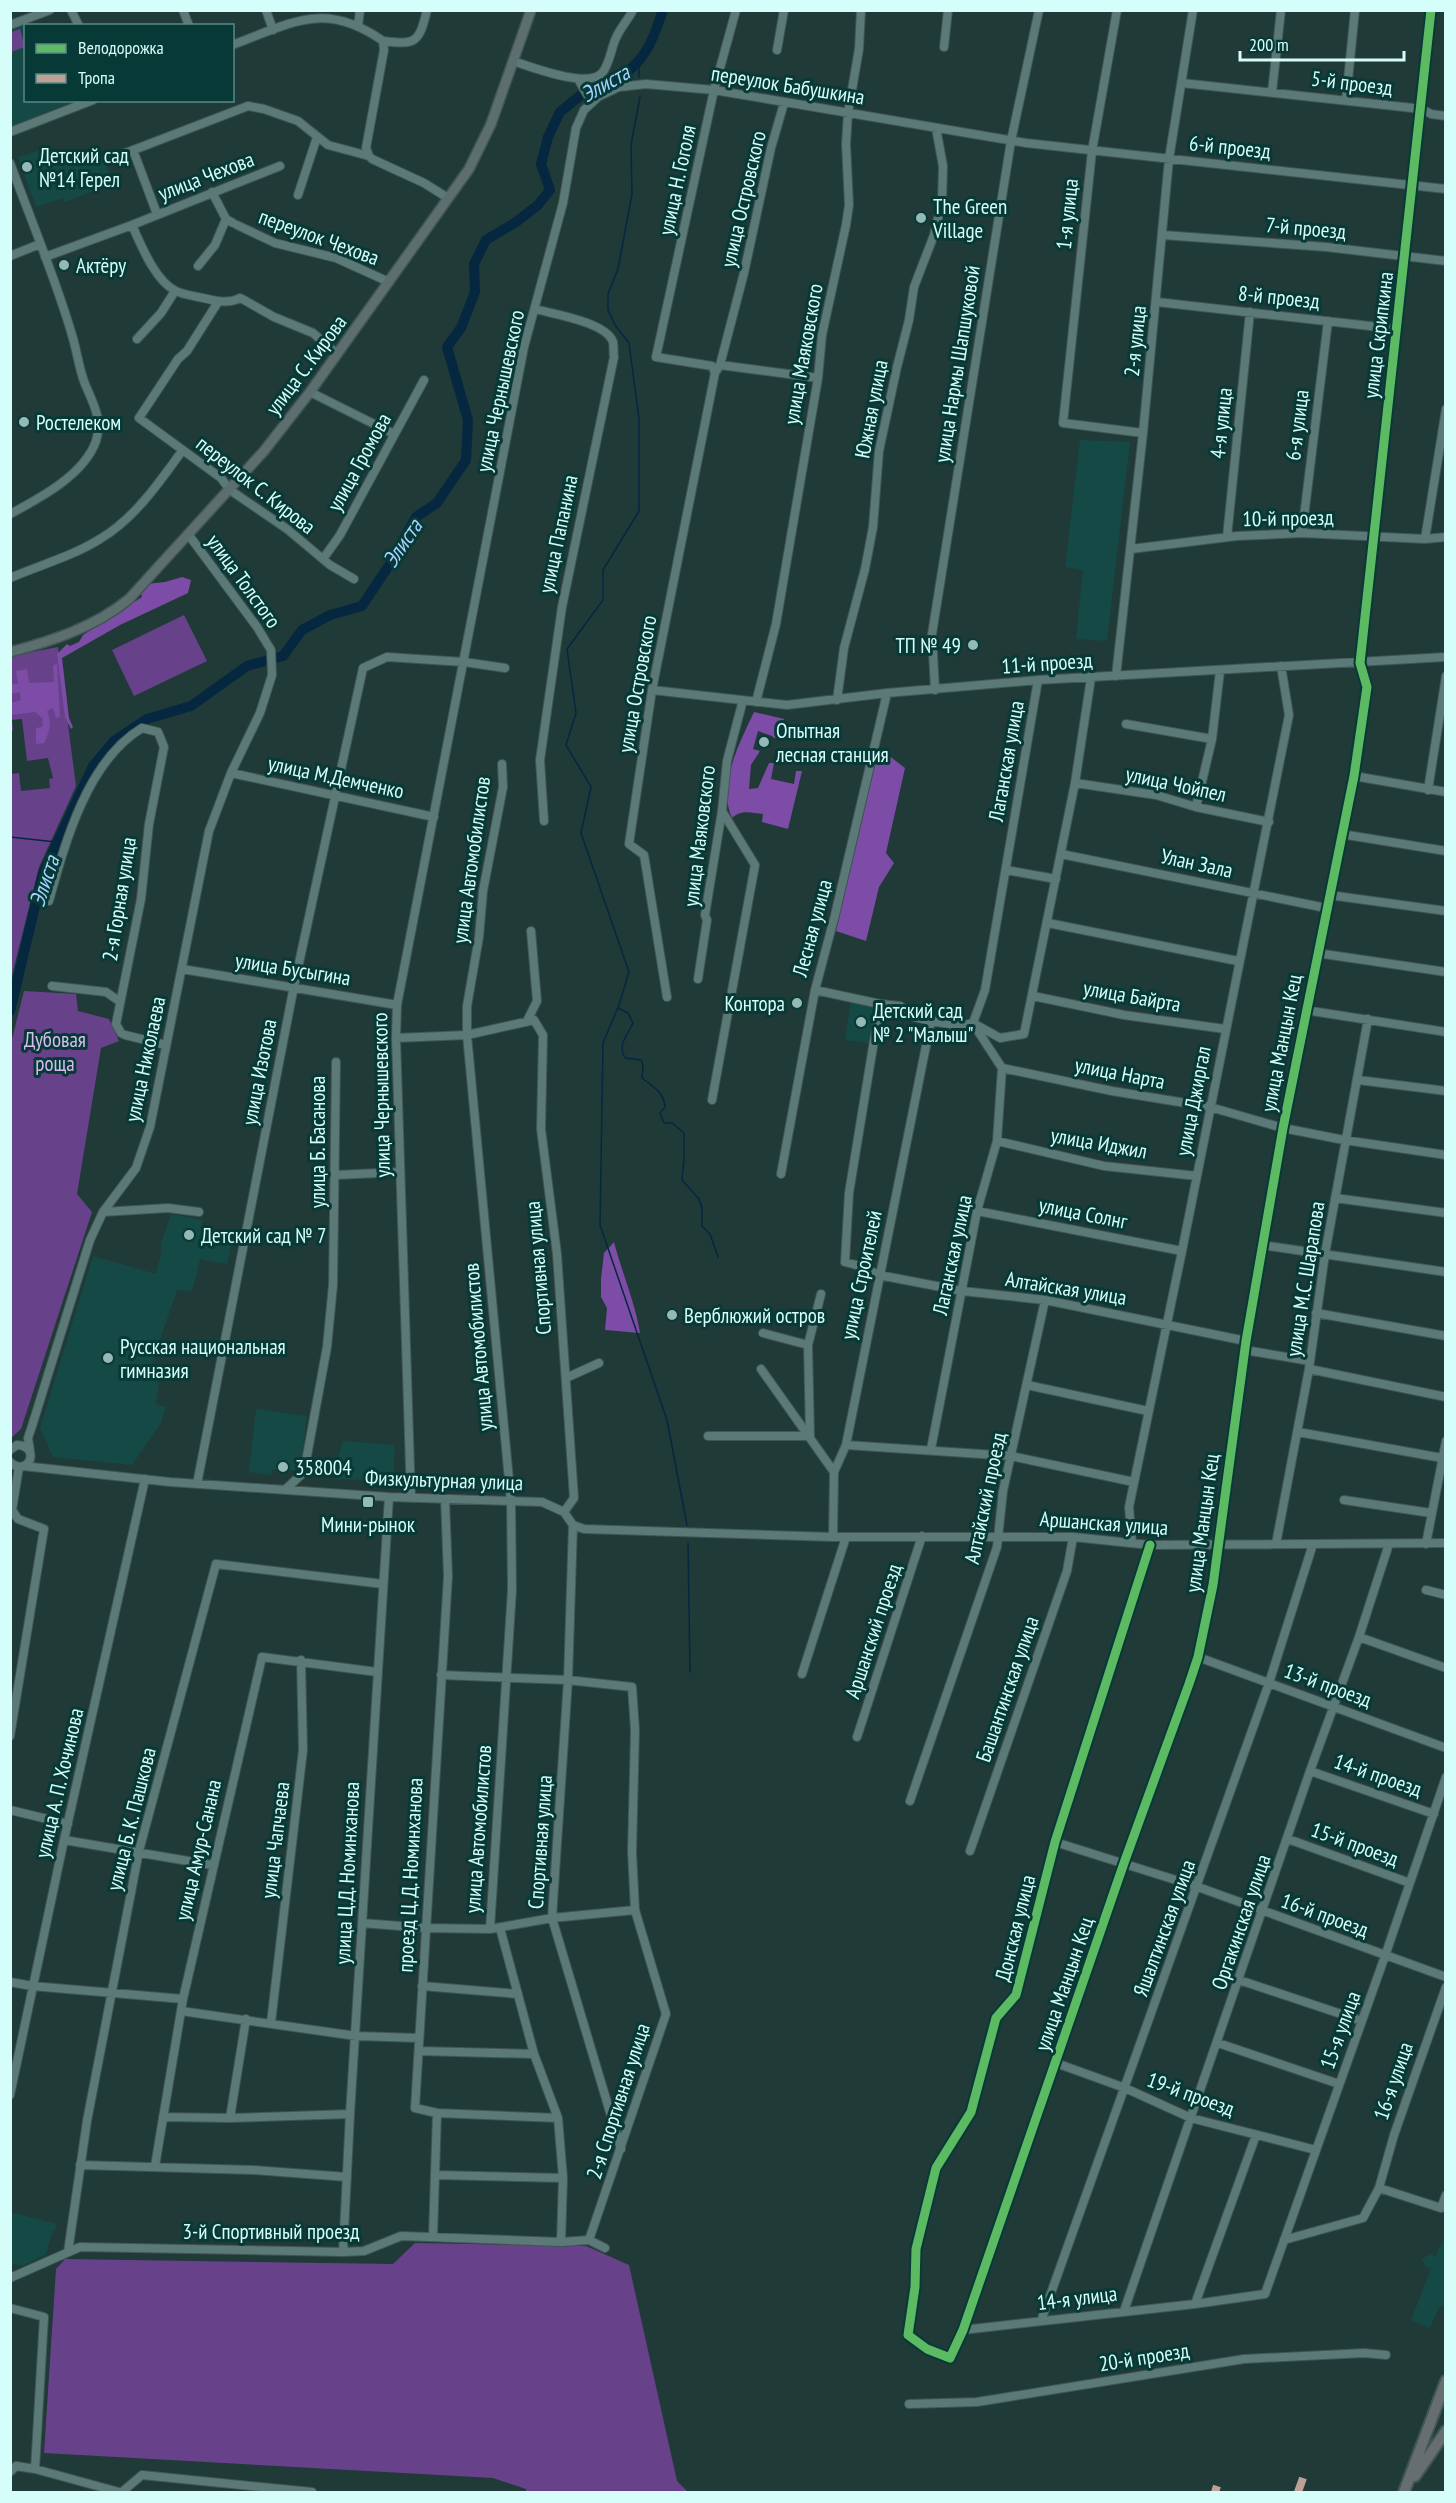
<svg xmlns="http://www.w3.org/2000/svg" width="1456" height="2503" font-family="'PT Sans Narrow',sans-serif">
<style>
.built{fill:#154945}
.green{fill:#68418b}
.forest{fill:#7d4ca6}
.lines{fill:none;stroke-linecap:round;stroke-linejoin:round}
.stream{stroke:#062740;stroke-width:1.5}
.river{stroke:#062740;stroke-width:10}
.minor-casing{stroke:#3f5654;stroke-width:10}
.major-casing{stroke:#3f5654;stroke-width:12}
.highway-casing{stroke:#3f5654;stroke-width:14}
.minor{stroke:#5b7977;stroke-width:8}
.major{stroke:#5d6e6e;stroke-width:9}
.highway{stroke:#666e6f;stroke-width:10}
.quiet{stroke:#bda197;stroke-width:8;stroke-dasharray:15 8;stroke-linecap:butt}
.cycleway-casing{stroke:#073a37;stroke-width:13}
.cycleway{stroke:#5cba63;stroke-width:9}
.poi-dot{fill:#96b9b6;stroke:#073a37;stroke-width:2}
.labels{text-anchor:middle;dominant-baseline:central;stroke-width:6;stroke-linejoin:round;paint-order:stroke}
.street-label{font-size:21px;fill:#d5fefa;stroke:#073a37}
.poi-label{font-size:21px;fill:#d5fefa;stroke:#073a37;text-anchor:start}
.park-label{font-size:21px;fill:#d7bcf0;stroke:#073a37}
.water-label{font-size:22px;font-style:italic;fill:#a6d3ff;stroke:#073a37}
</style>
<rect width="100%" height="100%" fill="#203a38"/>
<!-- built -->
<path class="built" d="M28 23 29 25 26 26V100L78 101 42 113 37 119 11 127V29Z
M48 148 53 156 97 149 105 162 113 183 65 202 63 198 36 207 18 157Z
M1080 440 1130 442 1107 641 1076 639 1083 570 1065 567Z
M851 1000 874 1005 868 1043 845 1040Z
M171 1214 203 1220 201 1230 233 1237 227 1264 200 1259 192 1291 177 1290 150 1369 159 1383 156 1404 166 1407 161 1423 132 1465 53 1457 40 1428 93 1256 156 1274 161 1254V1243Z
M256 1409 307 1416 300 1471 273 1469 271 1475 249 1472Z
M343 1441 395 1445 393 1481 335 1479 336 1464Z
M10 2212 57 2224 55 2230H53L46 2254 23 2266 11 2263Z
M1442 2242 1445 2243V2306L1439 2307 1430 2328 1411 2320 1431 2269 1425 2266 1422 2259 1430 2254 1436 2256Z"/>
<!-- green -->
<path class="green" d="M20 29 25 47 11 52V32Z
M184 615 207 661 134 696 112 650Z
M58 647 76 786 39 867 11 979V774L19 773 21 791 50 788 49 779 53 778 48 758 27 761 22 719 12 720 13 730 11 731V656Z
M24 991 76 994 78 1011 109 1019 119 1041 101 1048 77 1194 92 1212 21 1429 11 1438 10 1047Z
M415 2243 586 2246 629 2265 677 2481 688 2492H526V2489L493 2478 44 2453 56 2269 65 2259 393 2264Z"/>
<!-- forest -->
<path class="forest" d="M182 577 191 580 188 593 120 625 62 658 69 718 73 727 71 729 65 717 57 654 67 644 70 646 79 642 83 635 142 597 140 591 146 584 165 582Z
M57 664 60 717 56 718 53 708 47 711C52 723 50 731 44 743L36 744V728L42 727 43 719 35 712 11 715V703L21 700 20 692 11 694V684H18L16 671 27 669 29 683 54 682 53 665Z
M754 712 784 719 779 738H774L772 736 758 731 753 749 760 751 751 765 749 789 758 788 769 763H774L771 779 794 784 796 771H802L788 829 762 822 763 814C752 813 741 809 732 818 717 785 740 742 754 712Z
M879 748 905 768 886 853 894 863 879 887 866 941 836 931Z
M614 1242C622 1273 635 1302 640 1333L605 1330 607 1308 601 1297V1279L604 1253Z"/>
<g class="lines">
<!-- stream -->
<path class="stream" d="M639 64V77
M640 97 631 145 632 194 618 269 608 294V310L615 325 629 343 639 419V511L603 570V600L567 649 576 713 566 745 591 787 581 833 629 972 619 1005 603 1043 600 1225 667 1420 687 1525
M10 837 56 842
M618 1008 628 1013 633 1023C628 1035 617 1044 625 1058L641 1060 643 1065 642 1078C653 1087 664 1092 665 1107L660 1113 664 1123H672L684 1133V1159L682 1180 699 1199 702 1208V1226L710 1234 718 1257
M688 1543 690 1672"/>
<!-- river -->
<path class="river" d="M590 88C600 81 611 82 621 76 646 61 654 37 663 10
M10 1011 43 873 93 766 114 741 147 719 191 706 247 666 283 656 302 630 330 615 362 606 390 564 416 517 437 503 466 460 468 420 447 347 461 328 475 292 474 264 486 240 516 222 538 205 550 190 541 164 548 137 560 112 581 95"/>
<!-- minor casing -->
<g class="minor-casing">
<path id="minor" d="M71 10 79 26
M183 10 189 26
M266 10 273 30
M1117 10 1092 151 1063 423 1143 433
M10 25 50 10
M358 26 360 10
M383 41C416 45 419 43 427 10
M232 45C292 23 324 0 383 41
M944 47 948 10
M777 50 784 10
M513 61C531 67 588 89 602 73 610 64 611 48 616 38 620 28 628 20 633 10
M578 79 592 103
M1182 83 1422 109 1431 114 1446 116
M1272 92 1281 10
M1346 100 1355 10
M10 132 93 100
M133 150 157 214
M369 156 366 148 384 50 383 41
M110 159 248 106 264 109 298 121 328 145 369 156 372 159 424 183 448 198
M10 163C31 220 55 277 72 335 77 351 79 369 85 384 93 403 103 420 96 441 84 475 40 498 10 514
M212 192 226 219 233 223
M298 195 317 137
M132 225C141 245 155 281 176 291 184 295 195 296 203 298 215 301 229 304 240 298L244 300 274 317 313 333 337 354
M237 225 275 243 336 258 389 282
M1163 235 1326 247 1446 261
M10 256 40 244
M45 257 132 225 280 166
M198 266 215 245 226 219
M218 302 187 351 178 359 139 418 221 478 230 490 287 529 330 565 354 579
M1157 302 1397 329
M535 309C553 314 606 322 613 342 614 346 613 353 614 357L562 607 540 760 544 821
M137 339 161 313 175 291
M720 365 818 378
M715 373 720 365 744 273 771 148 784 103
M310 392 394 434
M1302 533 1328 321
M1227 537 1250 312
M1425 539 1446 409
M1131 549 1237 536 1302 533 1425 539 1446 537
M323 559 340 535 424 380
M10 578C40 565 73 556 100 539 134 519 159 483 182 451
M1116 676 1143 433 1169 159 1193 10
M652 690 787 705 887 693 1038 680 1446 657
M935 690 932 634 1011 141 1039 10
M837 700 844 648 865 569 873 527 879 451 897 367 909 320 914 287 934 235 942 201 943 166 936 128
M756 702 776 624 818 378 822 335 846 225 849 205 846 144 848 113 859 49 861 10
M1126 724 1212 739
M231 773 434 817
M1354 776 1446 792
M1075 783 1156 795 1196 807 1269 822
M1428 790 1446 676
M1196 807 1212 739 1220 671
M1341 834 1446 851
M1061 854 1326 908
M1006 870 1056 879
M1329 895 1446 911
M49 901C65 843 87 761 142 728L158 732 164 747 149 824 141 899 116 1024 121 1033 125 1035 166 1045
M1048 923 1238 961
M1317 953 1446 972
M182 969 397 1005
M698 979 707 920 705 915 722 811 727 761 743 700
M52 986 106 992 119 1001
M815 990 880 1004 900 1006 914 1017 931 1021 961 1026 973 1023 1000 1038 1024 1034 1075 783 1091 678
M1033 996 1124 1015 1225 1029
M667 997 644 855 629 844 652 690 715 373 712 366 656 357 714 90 736 10
M880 1004 849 1193 845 1262 860 1266 879 1275 962 1291 1045 1300 1246 1341
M1305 1010 1446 1032
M527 1021 537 1001 531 931
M973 1023 985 990 1038 680
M974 1025 1002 1068 1112 1091 1210 1107 1283 1128 1344 1140 1446 1155
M396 1038 467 1035 534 1020 543 1035 541 1129 557 1254 574 1498 564 1512
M1358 1080 1446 1091
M712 1100 755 865 722 811
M997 1141 1104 1166 1197 1176
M781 1174 815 990 835 915 887 693
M336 1175 400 1172
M1335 1198 1446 1213
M977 1211 1182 1251
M103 1212 168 1208 199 1212
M1262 1245 1446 1272
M1316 1313 1446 1336
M763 1333 808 1345
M1245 1350 1310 1361
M761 1369 834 1472
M1309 1369 1446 1397
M566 1378 599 1363
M1027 1385 1148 1411
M1298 1432 1442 1458
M708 1436H810L808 1345 821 1294
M846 1445 1011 1456 1134 1482
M931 1449 977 1211 997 1141 1002 1068
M10 1450 17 1445C42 1446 28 1479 10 1462
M30 1451 28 1438 32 1426 90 1240 103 1212 136 1168 150 1127 209 831 231 773 260 713 272 675 271 650 257 627 188 534
M23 1466 170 1482 389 1497 542 1502 564 1512 573 1525 584 1529 833 1537H1073L1150 1545 1446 1543
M197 1484 294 986 363 668 387 657 464 662 505 668
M286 1489 304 1472 327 1347 333 1285 336 1062
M411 1498 396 1038 397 1005 524 347 563 203 576 128 584 110 598 97 619 87 646 84 714 90 1026 143 1446 189
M1344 1500 1431 1513
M573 1525 568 1680 552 1918 621 2149
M833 1537 834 1472 846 1445 931 1021
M1132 1543 1129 1507 1182 1251 1289 715 1281 666
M1276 1544 1309 1369 1325 1254 1368 1019
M1426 1544 1446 1441
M1150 1545 1055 1842 1016 1995 996 2018 971 2112 936 2168 916 2249 915 2287 908 2335 927 2349 950 2358 963 2330 1124 1863 1189 1684 1198 1657 1213 1585 1246 1341 1283 1128 1354 776 1367 687 1360 663 1431 10
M1426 1590 1446 1595
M1359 1637 1446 1668
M1198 1657 1446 1748
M802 1674 846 1537
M441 1675 568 1680 632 1687 635 1730 632 1852 635 1910 666 2014 589 2240
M10 1736 44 1529 18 1519 12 1510 19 1467
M857 1737 922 1536
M1310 1771 1434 1814
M910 1801 997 1547 1003 1491 1045 1300
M10 1810 68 1824
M1288 1839 1410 1883
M64 1840 212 1865
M1055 1842 1198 1887 1446 1977
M970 1851 1067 1571 1073 1537
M362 1923 425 1928 490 1929 552 1918 635 1910
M500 1928 534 2054 558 2118 563 2178 561 2242
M490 1929 512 1590 511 1501 467 1035V1006L479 937 483 891 503 787 502 764
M1239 1980 1362 2021
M10 1982 32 1986 183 1999
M422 1986 518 1994
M181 2011 356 2036 419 2038
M271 2023 303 1750 301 1660
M1218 2043 1339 2084
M419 2051 534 2054
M1056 2063 1125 2088 1191 2118 1316 2150
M10 2095 64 1840 145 1479
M437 2113 558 2118
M163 2117 230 2118 350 2114
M230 2118 246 2019
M80 2165 253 2170 347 2177
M155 2166 183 1999 262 1657 377 1672
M436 2175 563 2178
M1379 2188 1394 2135 1446 1987
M433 2236 437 2113 415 2108 448 1576 445 1499
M1284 2240 1363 2218 1379 2188 1441 2208 1446 2195
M68 2252 87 2121 139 1851 216 1564 383 1584
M343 2252 350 2114 389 1497
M10 2278 80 2247 343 2252 364 2251 401 2236 561 2242 589 2240 605 2248
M1195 2304 1256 2135
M10 2308 44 2317 35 2469
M1124 2311 1310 1771 1359 1637 1389 1544
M1041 2321 1269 1683 1313 1544
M963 2330 1195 2304 1265 2294 1385 1956 1446 1777
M909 2404 977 2402 1244 2359 1364 2353 1386 2355
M10 2472 16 2466 35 2469 119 2492
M122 2492 142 2475 312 2492"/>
</g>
<!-- major casing -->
<g class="major-casing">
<path id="major" d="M10 652C52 641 95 627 129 599L264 451 310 392 469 169 491 124 531 10"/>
</g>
<!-- highway casing -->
<g class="highway-casing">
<path id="highway" d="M1415 2476 1446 2431
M1404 2492 1446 2381"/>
</g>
<!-- minor -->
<use href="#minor" class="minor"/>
<!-- major -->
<use href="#major" class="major"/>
<!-- highway -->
<use href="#highway" class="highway"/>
<!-- quiet -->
<path class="quiet" d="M1215 2492 1217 2486
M1298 2492 1303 2478"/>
<!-- cycleway casing -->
<g class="cycleway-casing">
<path id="cycleway" d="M1150 1545 1055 1842 1016 1995 996 2018 971 2112 936 2168 916 2249 915 2287 908 2335 927 2349 950 2358 963 2330 1124 1863 1189 1684 1198 1657 1213 1585 1246 1341 1283 1128 1354 776 1367 687 1360 663 1431 10"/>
</g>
<!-- cycleway -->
<use href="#cycleway" class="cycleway"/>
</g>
<!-- markers -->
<g class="poi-dot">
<circle cx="27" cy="167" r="6"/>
<circle cx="921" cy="218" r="6"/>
<circle cx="64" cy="265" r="6"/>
<circle cx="24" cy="422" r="6"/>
<circle cx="973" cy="645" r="6"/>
<circle cx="764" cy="742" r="6"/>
<circle cx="797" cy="1003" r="6"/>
<circle cx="861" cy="1022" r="6"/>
<circle cx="189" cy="1235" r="6"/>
<circle cx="672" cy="1315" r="6"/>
<circle cx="108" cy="1358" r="6"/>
<circle cx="283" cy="1467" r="6"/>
<rect x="362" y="1496" width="12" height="12" rx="3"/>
</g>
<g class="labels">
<!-- street labels -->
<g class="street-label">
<text transform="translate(1352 83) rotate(7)">5-й проезд</text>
<text transform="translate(788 85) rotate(9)">переулок Бабушкина</text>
<text transform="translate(1230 147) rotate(6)">6-й проезд</text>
<text transform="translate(206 176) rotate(-21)">улица Чехова</text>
<text transform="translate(677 180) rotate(-78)">улица Н. Гоголя</text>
<text transform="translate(743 199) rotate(-77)">улица Островского</text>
<text transform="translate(1067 214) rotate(-84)">1-я улица</text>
<text transform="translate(1306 228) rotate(5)">7-й проезд</text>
<text transform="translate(319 237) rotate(20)">переулок Чехова</text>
<text transform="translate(1279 297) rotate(6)">8-й проезд</text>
<text transform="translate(1378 335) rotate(-83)">улица Скрипкина</text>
<text transform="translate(1135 341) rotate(-84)">2-я улица</text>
<text transform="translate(803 354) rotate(-80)">улица Маяковского</text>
<text transform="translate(957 364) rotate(-81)">улица Нармы Шапшуковой</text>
<text transform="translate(306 365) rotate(-53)">улица С. Кирова</text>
<text transform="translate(500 391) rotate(-78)">улица Чернышевского</text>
<text transform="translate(871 409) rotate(-79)">Южная улица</text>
<text transform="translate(1221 423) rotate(-84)">4-я улица</text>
<text transform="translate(1297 425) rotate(-83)">6-я улица</text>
<text transform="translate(359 462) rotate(-61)">улица Громова</text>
<text transform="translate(256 485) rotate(38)">переулок С. Кирова</text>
<text transform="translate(1288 518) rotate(-1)">10-й проезд</text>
<text transform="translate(558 534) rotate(-78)">улица Папанина</text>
<text transform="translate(244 581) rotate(54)">улица Толстого</text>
<text transform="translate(1047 663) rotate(-4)">11-й проезд</text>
<text transform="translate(637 684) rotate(-80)">улица Островского</text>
<text transform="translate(1006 761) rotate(-80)">Лаганская улица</text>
<text transform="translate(336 777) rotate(12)">улица М.Демченко</text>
<text transform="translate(1176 784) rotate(12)">улица Чойпел</text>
<text transform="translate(699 836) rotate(-83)">улица Маяковского</text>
<text transform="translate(471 860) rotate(-82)">улица Автомобилистов</text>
<text transform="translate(1197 863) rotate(12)">Улан Зала</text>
<text transform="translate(119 899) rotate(-81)">2-я Горная улица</text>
<text transform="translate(812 928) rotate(-75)">Лесная улица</text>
<text transform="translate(293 969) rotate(9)">улица Бусыгина</text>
<text transform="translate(1132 996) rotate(10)">улица Байрта</text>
<text transform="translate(1281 1043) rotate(-79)">улица Манцын Кец</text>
<text transform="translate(145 1059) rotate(-78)">улица Николаева</text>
<text transform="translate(259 1072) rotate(-79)">улица Изотова</text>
<text transform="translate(1120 1073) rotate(11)">улица Нарта</text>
<text transform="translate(381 1095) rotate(-91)">улица Чернышевского</text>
<text transform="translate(1193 1101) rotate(-79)">улица Джиргал</text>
<text transform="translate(317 1142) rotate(-90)">улица Б. Басанова</text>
<text transform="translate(1099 1143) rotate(10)">улица Иджил</text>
<text transform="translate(1083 1213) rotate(11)">улица Солнг</text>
<text transform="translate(952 1255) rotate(-78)">Лаганская улица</text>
<text transform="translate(538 1268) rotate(-95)">Спортивная улица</text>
<text transform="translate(861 1275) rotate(-78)">улица Строителей</text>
<text transform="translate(1305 1279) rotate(-81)">улица М.С. Шарапова</text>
<text transform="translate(1066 1288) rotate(9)">Алтайская улица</text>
<text transform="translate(478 1347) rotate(-95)">улица Автомобилистов</text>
<text transform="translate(444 1480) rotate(2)">Физкультурная улица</text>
<text transform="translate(985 1498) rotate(-78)">Алтайский проезд</text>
<text transform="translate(1104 1523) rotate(4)">Аршанская улица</text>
<text transform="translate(1202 1523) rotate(-82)">улица Манцын Кец</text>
<text transform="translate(873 1631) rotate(-72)">Аршанский проезд</text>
<text transform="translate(1328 1685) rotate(20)">13-й проезд</text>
<text transform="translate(1007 1689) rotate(-71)">Башантинская улица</text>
<text transform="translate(1378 1775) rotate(19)">14-й проезд</text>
<text transform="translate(59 1783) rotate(-77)">улица А. П. Хочинова</text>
<text transform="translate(131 1819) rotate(-76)">улица Б. К. Пашкова</text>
<text transform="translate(478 1829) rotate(-86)">улица Автомобилистов</text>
<text transform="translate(275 1840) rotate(-83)">улица Чапчаева</text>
<text transform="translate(540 1842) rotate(-86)">Спортивная улица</text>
<text transform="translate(1355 1844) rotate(20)">15-й проезд</text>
<text transform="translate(198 1850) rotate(-77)">улица Амур-Санана</text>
<text transform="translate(347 1873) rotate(-87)">улица Ц.Д. Номинханова</text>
<text transform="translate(410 1875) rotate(-87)">проезд Ц. Д. Номинханова</text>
<text transform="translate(1325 1915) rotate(20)">16-й проезд</text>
<text transform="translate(1241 1922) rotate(-71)">Оргакинская улица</text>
<text transform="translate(1015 1928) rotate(-76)">Донская улица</text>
<text transform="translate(1164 1928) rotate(-70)">Яшалтинская улица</text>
<text transform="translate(1064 1984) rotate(-71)">улица Манцын Кец</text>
<text transform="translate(1340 2030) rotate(-70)">15-я улица</text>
<text transform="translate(1393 2081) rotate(-71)">16-я улица</text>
<text transform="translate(1191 2094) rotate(20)">19-й проезд</text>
<text transform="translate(618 2101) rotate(-72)">2-я Спортивная улица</text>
<text x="271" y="2231">3-й Спортивный проезд</text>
<text transform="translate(1077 2298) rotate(-7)">14-я улица</text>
<text transform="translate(1144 2357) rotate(-9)">20-й проезд</text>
</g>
<!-- poi labels -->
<g class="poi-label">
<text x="39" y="155">Детский сад<tspan x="39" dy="24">№14 Герел</tspan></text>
<text x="933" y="206">The Green<tspan x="933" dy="24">Village</tspan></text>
<text x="76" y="265">Актёру</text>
<text x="36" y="422">Ростелеком</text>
<text x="961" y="645" text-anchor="end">ТП № 49</text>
<text x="776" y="730">Опытная<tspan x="776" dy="24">лесная станция</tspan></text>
<text x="785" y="1003" text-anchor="end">Контора</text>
<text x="873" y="1010">Детский сад<tspan x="873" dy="24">№ 2 "Малыш"</tspan></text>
<text x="201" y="1235">Детский сад № 7</text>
<text x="684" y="1315">Верблюжий остров</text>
<text x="120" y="1346">Русская национальная<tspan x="120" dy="24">гимназия</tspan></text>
<text x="295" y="1467">358004</text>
<text x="368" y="1524" text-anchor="middle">Мини-рынок</text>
</g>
<!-- park labels -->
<g class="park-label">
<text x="55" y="1039">Дубовая<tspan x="55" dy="24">роща</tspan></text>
</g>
<!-- water labels -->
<g class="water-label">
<text transform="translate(605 83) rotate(-30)">Элиста</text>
<text transform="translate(402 543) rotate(-56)">Элиста</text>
<text transform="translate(44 881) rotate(-72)">Элиста</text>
</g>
</g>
<!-- border -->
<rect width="1456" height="2503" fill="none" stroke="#d5fefa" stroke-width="24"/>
<!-- legend -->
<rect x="24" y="24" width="210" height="78" fill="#073a37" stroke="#598885" stroke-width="1.5"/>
<rect x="36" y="44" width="30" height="9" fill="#5cba63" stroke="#598885" stroke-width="1.5"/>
<text x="78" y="54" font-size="18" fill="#d5fefa">Велодорожка</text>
<rect x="36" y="74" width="30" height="9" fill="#bda197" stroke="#598885" stroke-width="1.5"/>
<text x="78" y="84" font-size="18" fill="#d5fefa">Тропа</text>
<!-- scale -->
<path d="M1240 51v9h164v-9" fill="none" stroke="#d5fefa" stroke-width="3"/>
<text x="1249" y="51" font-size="18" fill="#d5fefa" stroke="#073a37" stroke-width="4.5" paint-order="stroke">200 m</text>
</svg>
